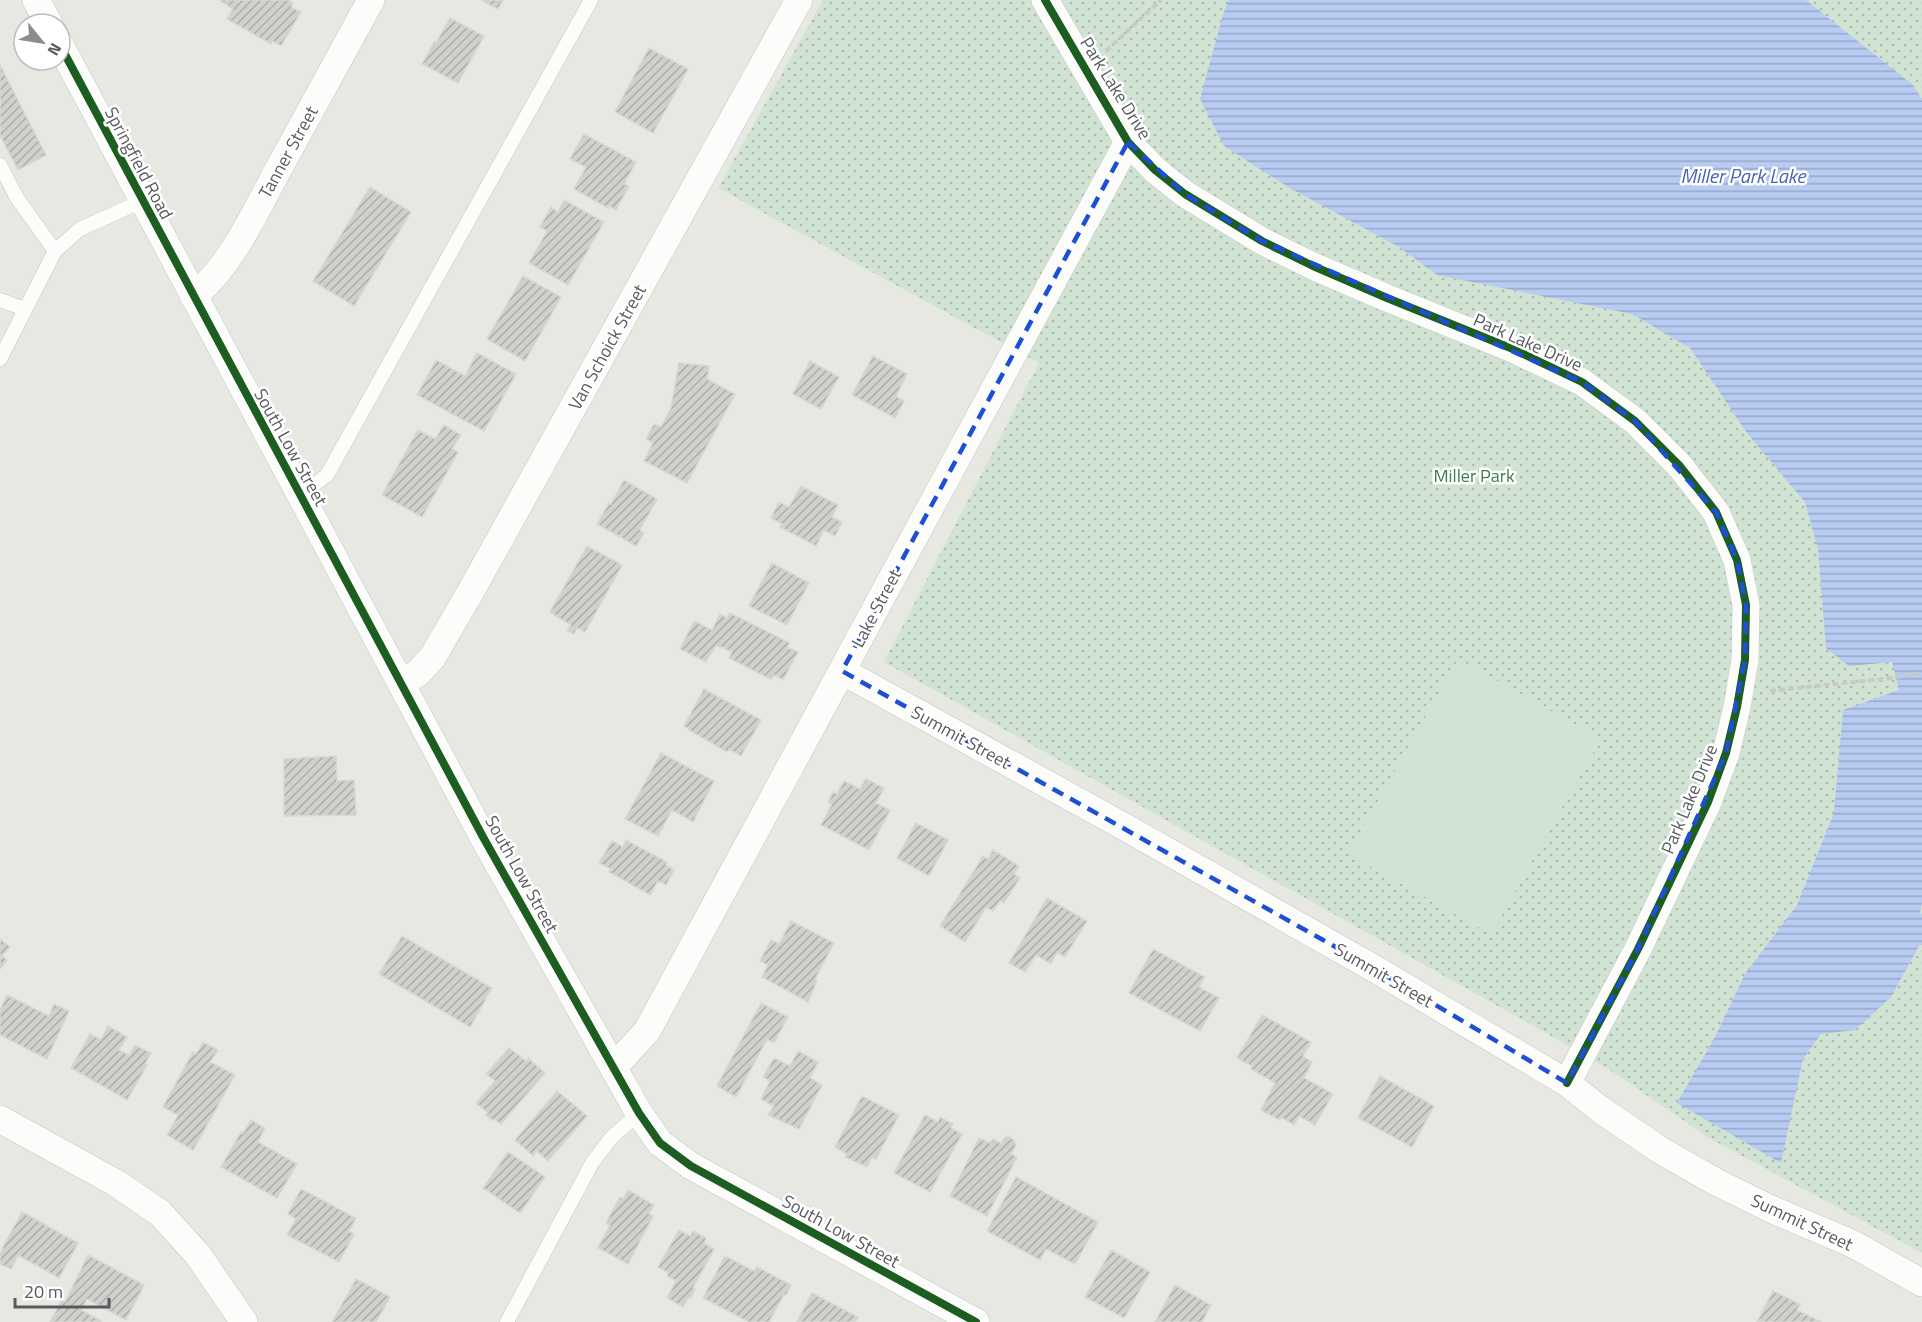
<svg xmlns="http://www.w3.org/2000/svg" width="1922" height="1322" font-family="'Titillium Web',sans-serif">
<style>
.grass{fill:url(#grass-dots)}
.pitch{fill:#d1e4d3}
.water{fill:url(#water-rules)}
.building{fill:url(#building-hatch);stroke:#d8d7d2;stroke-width:1.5}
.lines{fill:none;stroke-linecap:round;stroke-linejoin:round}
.lane-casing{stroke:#c6c6c5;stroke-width:15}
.street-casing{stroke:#c6c6c5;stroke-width:28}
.path{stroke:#c6cac9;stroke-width:4;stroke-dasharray:6 3;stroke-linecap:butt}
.lane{stroke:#fcfcfb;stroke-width:14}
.street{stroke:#fcfcfb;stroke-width:27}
.cycleway-casing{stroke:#fff;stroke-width:11}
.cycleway{stroke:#1b5e20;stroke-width:8}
.marked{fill:none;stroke:#1d4ed8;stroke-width:4.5;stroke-dasharray:12 8;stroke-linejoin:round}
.labels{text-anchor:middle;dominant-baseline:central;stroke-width:5;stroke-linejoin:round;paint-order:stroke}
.street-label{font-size:18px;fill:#595a60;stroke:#fff}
.park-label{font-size:18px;fill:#3a7e4d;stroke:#fff}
.water-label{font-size:20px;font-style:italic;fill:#4964b8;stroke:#fff}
</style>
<defs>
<pattern id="grass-dots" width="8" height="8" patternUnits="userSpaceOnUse" patternTransform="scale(1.5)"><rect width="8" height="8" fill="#d1e4d3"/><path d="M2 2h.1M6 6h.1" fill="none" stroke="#adbcaf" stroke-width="1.8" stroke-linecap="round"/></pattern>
<pattern id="water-rules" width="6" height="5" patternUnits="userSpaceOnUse" patternTransform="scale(1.5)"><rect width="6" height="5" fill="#b8cbf2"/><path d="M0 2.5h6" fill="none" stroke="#99a8c7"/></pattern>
<pattern id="building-hatch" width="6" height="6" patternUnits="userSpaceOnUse" patternTransform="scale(1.5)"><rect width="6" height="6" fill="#d0d0cc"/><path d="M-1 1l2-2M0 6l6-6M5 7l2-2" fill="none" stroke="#acaca9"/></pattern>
</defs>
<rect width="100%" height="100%" fill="#e8e8e3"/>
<!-- grass -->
<path class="grass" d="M823 0H1922V1253L1709 1138 1607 1068 1537 1028 884 662 1039 363 718 188Z"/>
<!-- pitch -->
<path class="pitch" d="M1458 659 1601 739 1491 934 1348 854Z"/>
<!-- water -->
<path class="water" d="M1229 0H1806L1913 85 1922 99V903L1920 912 1922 915V945L1919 946 1891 997 1855 1030 1821 1034 1803 1059 1781 1163 1677 1103 1715 1037 1745 974 1797 905 1834 813 1843 710 1899 690 1892 662 1849 666 1826 648 1818 549 1805 502 1747 433 1690 348 1632 314 1437 275 1399 247 1288 187 1224 146 1200 99 1224 11Z"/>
<!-- building -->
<path class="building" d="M219 0H288L293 3 291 7 301 12 281 46 273 41 271 44 227 19 233 9Z
M481 0H503L498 9Z
M450 18 484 36 458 83 422 64 434 42 436 43Z
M649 48 688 69 653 133 615 112Z
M0 65 46 155 18 170 0 135Z
M584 134 636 162 624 184 629 186 616 210 609 206 608 208 574 189 586 167 570 159Z
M370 187 411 212 354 306 313 281Z
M564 200 604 222 568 285 529 263 547 231 540 227 551 207 558 212Z
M523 276 561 297 525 361 487 339Z
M477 353 516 374 484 431 417 395 436 360 465 376Z
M873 356 907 374 896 396 904 401 895 418 852 395Z
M810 361 839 377 821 409 793 394Z
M679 363 709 366 707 379 735 394 687 483 644 461 653 443 646 439 654 424 661 427 671 408Z
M444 425 461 435 452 449 458 452 422 517 382 495 418 430 435 439Z
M624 480 657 499 640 530 644 533 636 546 597 524 609 503 611 504Z
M801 486 838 505 832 517 842 522 835 536 824 530 816 546 780 527 782 524 771 518 779 502 789 507Z
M587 546 622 565 585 632 577 628 574 634 567 631 571 625 550 612Z
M772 563 809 583 787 625 749 606Z
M730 613 790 643 787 647 798 652 783 680 774 675 771 679 768 678 729 658 732 652 716 645 706 662 680 649 694 621 712 630 720 614 727 618Z
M704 689 761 720 741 756 729 749 727 752 689 730V729L684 726Z
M661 753 714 781 693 822 672 810 658 836 625 819Z
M336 756 337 781 354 780 356 815 284 816V759Z
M866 779 884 788 876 803 890 810 869 850 821 825 832 804 828 802 833 792 837 794 844 781 860 789Z
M916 823 948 840 929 876 897 858Z
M626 840 667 862 666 865 674 870 666 885 658 881 650 895 609 872 611 869 599 863 612 841 623 847Z
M993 850 1019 866 1014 874 1020 878 1004 903 1000 901 993 911 986 907 965 942 940 926 983 856 988 859Z
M1047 898 1087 921 1065 957 1057 952 1051 964 1036 955 1025 972 1009 963Z
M791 921 834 943 815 979 817 981 808 1002 762 977 768 965 760 961 771 940 779 944Z
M402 936 492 988 470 1027 379 974Z
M0 939 10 947 2 956 7 960 0 969Z
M1153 949 1205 977 1199 987 1219 998 1200 1031 1129 993Z
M7 995 49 1016 54 1004 69 1011 47 1059 0 1035V1010Z
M761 1003 788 1017 774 1043 767 1039 736 1097 717 1086Z
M1262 1015 1311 1042 1303 1056 1312 1062 1304 1078 1333 1094 1315 1125 1299 1116 1294 1125 1281 1117 1279 1120 1261 1110 1275 1083 1251 1069 1252 1066 1237 1058Z
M108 1026 127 1037 119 1050 129 1055 135 1045 151 1053 145 1064 147 1065 127 1100 71 1068 90 1034 101 1040Z
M203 1042 218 1050 210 1062 235 1075 193 1150 167 1135 178 1115 163 1107 193 1052 196 1054Z
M509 1048 526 1061 528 1058 545 1073 501 1124 494 1119 492 1120 486 1115 488 1113 476 1103 495 1081 486 1074Z
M798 1051 818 1062 810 1078 822 1085 799 1129 768 1115 774 1106 761 1099 770 1081 763 1077 774 1058 790 1066Z
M1380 1076 1434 1106 1412 1147 1358 1118Z
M557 1091 587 1116 548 1161 537 1151 533 1156 515 1140Z
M862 1096 899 1115 876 1159 872 1157 867 1167 845 1157 847 1154 835 1147Z
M925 1115 938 1122 940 1117 953 1124 951 1128 962 1134 930 1192 894 1173Z
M251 1120 265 1128 258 1142 297 1164 277 1198 221 1167 241 1132 243 1133Z
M1008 1136 1014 1140 1016 1145 1011 1154 1017 1157 987 1216 950 1196 979 1138 990 1143 993 1139 1002 1144 1004 1138Z
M508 1152 545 1177 520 1213 483 1188Z
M1016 1177 1098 1222 1075 1264 1046 1249 1040 1260 987 1231Z
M301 1189 356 1218 349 1231 354 1234 339 1262 287 1235 296 1219 288 1214Z
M628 1190 654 1205 649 1214 653 1216 628 1264 598 1248 610 1225 606 1223 620 1197 623 1199Z
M22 1212 78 1243 59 1278 18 1255 11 1269 0 1264V1255L3 1247Z
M679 1230 690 1236 693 1231 706 1238 704 1243 714 1249 693 1288 695 1289 691 1298 689 1297 683 1307 667 1298 676 1281 667 1276 669 1273 658 1267Z
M1111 1250 1150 1272 1124 1318 1085 1297Z
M88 1255 144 1285 126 1320 87 1299 81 1310 101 1321 100 1322H50L62 1300 65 1302Z
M725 1256 754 1271 757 1267 791 1285 786 1295 784 1294 769 1322H749L703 1298Z
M356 1279 390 1297 376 1322H332Z
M1175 1285 1211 1305 1202 1322H1155Z
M1773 1291 1800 1304 1797 1310 1821 1322H1757Z
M812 1293 858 1317 855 1322H797Z"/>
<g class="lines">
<!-- lane casing -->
<g class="lane-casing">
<path id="lane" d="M0 165 17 198 55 251
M0 300 25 309
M0 359 55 251 80 229 142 201
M300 495 327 475 591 0
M507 1322 592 1163 611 1138 639 1113"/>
</g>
<!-- street casing -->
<g class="street-casing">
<path id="street" d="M36 0 49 24
M1045 0 1128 142 1155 170 1185 194 1262 241 1313 266 1387 298 1513 349 1582 382 1635 421 1679 465 1716 512 1737 560 1746 605 1745 660 1737 707 1726 753 1708 802 1638 949 1567 1083
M60 45 483 837 639 1113 660 1143 691 1166 976 1322
M193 296C230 269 257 208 279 168 310 112 340 56 371 0
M842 671 1123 826 1375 969 1567 1083 1601 1110 1660 1150 1716 1182 1773 1210 1853 1244 1922 1283
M402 683 418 673 432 658 471 591 799 0
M614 1067 647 1031 1128 142
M0 1119 116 1183 160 1213 198 1255 244 1322"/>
</g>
<!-- path -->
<path class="path" d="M1106 51 1161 0
M1770 691 1891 678 1922 673"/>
<!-- lane -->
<use href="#lane" class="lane"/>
<!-- street -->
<use href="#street" class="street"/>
<!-- cycleway casing -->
<g class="cycleway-casing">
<path id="cycleway" d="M1045 0 1128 142 1155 170 1185 194 1262 241 1313 266 1387 298 1513 349 1582 382 1635 421 1679 465 1716 512 1737 560 1746 605 1745 660 1737 707 1726 753 1708 802 1638 949 1567 1083
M60 45 483 837 639 1113 660 1143 691 1166 976 1322"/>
</g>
<!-- cycleway -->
<use href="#cycleway" class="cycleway"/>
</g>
<!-- marked area -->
<path class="marked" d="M1128 142 1185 194 1262 241 1582 382 1635 421 1716 512 1737 560 1746 605 1745 660 1726 753 1638 949 1567 1083 1375 969 842 671Z"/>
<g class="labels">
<!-- street labels -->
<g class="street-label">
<text transform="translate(1116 88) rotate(58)">Park Lake Drive</text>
<text transform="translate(288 152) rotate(-61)">Tanner Street</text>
<text transform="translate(139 163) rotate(62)">Springfield Road</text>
<text transform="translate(1528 342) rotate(24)">Park Lake Drive</text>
<text transform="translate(607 347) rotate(-61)">Van Schoick Street</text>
<text transform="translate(291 447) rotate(61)">South Low Street</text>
<text transform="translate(876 608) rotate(-62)">Lake Street</text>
<text transform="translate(961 737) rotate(29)">Summit Street</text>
<text transform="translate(1689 799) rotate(-67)">Park Lake Drive</text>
<text transform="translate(522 874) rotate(61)">South Low Street</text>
<text transform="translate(1384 975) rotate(30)">Summit Street</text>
<text transform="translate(1802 1222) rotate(25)">Summit Street</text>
<text transform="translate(841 1231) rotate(29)">South Low Street</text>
</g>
<!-- park labels -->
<g class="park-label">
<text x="1474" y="475">Miller Park</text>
</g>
<!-- water labels -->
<g class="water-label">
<text x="1743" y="175">Miller Park Lake</text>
</g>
</g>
<!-- north arrow -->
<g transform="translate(42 42) rotate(120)"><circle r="28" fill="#ffffff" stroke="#bdbdbf" stroke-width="1.5"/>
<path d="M0-4.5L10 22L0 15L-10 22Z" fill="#8b8c8e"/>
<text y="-9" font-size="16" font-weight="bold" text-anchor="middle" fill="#595a60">N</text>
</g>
<!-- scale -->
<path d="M15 1298v9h94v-9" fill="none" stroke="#595a60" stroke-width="3"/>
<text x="24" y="1298" font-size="18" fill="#595a60" stroke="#ffffff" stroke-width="4.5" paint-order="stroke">20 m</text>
</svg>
